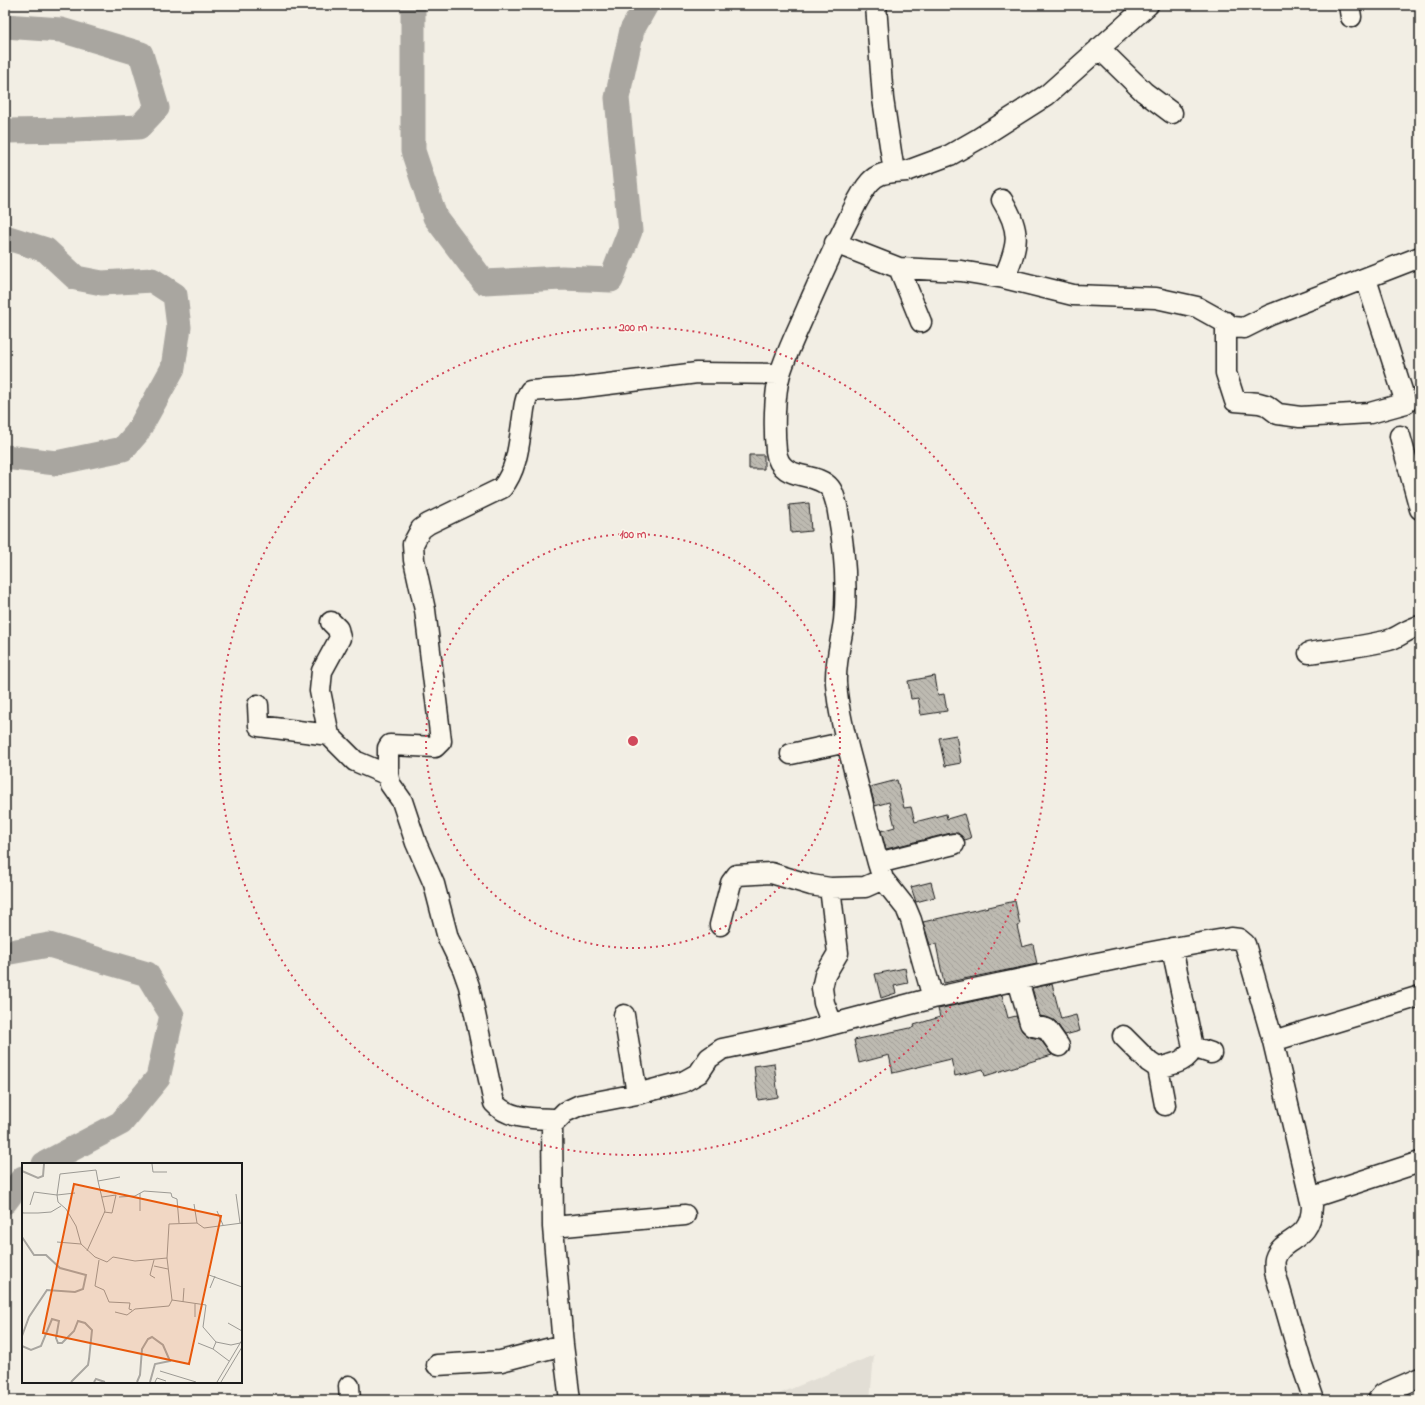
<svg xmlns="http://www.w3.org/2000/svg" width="1425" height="1405" font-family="'Indie Flower',sans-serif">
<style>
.built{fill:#e2ded5}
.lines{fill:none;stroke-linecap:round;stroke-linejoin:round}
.river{stroke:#a9a6a0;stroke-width:25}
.building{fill:url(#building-back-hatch);stroke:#1c1c1c}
.minor-casing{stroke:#1c1c1c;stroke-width:23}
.minor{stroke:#fbf7ec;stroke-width:20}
.ring{fill:none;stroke:#d1495b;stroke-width:2;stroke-dasharray:2 4}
.inset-river{fill:none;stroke:#a9a6a0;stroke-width:2}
.inset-road{fill:none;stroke:#9c9a94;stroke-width:1}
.view{fill:#e8590c;fill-opacity:0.15;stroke:#e8590c;stroke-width:2}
.inset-edge{fill:none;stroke:#1c1c1c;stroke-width:2}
.centre{fill:#d1495b;stroke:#fbf7ec;stroke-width:2}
.ring-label{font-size:12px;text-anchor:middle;font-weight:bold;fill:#d1495b;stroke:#fbf7ec;stroke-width:3;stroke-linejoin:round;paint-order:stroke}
</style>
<defs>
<pattern id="building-back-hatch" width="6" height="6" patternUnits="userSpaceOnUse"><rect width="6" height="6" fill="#bdbab1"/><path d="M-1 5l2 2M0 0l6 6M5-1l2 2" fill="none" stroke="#a29f98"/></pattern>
</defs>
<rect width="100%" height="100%" fill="#f2eee4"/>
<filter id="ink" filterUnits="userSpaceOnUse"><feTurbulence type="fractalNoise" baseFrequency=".025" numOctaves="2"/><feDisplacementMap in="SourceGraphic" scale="8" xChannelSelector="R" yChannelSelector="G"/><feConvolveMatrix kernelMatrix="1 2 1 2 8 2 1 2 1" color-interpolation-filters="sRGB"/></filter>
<g filter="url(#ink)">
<!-- built -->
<path class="built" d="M874 1355 870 1400H764Z"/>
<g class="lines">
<!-- river -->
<path class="river" d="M413 5V151L435 217 484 282 562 278 611 280 630 231 617 98 632 30 646 5
M5 26 61 30 141 54 157 108 139 127 75 130 5 131
M5 237 46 250 76 278 102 283 152 280 175 295 179 327 173 368 137 433 123 449 56 463 5 457
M5 953 49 945 147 974 172 1015 158 1078 121 1123 44 1164
M5 1202 23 1178"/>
</g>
<!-- building -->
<path class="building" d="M749 455H764V469H749Z
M809 503 811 531 791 533 789 505Z
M935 676 938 695 944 694 947 711 921 715 918 698 911 699 908 681Z
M956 735 961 763 945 766 939 738Z
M897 780 904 808 911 807 915 822 946 814 947 819 964 814 971 838 965 840 958 833H951L886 849 881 831 895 827 889 802 875 806 870 787Z
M931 882 935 897 916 902 911 887Z
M1015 901 1020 925 1017 926 1022 947 1033 944 1037 964 944 983 936 944 930 945 923 922Z
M905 968 908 983 894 986 896 993 881 998 875 974Z
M1052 984 1061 1019 1076 1015 1080 1031 1065 1035 1056 1022 1049 1018 1040 1016 1032 988Z
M1002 995 1008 1018 1016 1016 1022 1031 1030 1037 1040 1039 1052 1055 985 1076 983 1069 955 1076 951 1059 893 1073 889 1055 859 1063 854 1040 915 1027 914 1025 940 1017 938 1009Z
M774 1063 778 1097 758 1100 754 1066Z"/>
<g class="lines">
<!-- minor casing -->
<g class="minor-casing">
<path id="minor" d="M1349 5 1351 17
M1099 48 1144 92 1172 113
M894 172 907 171 950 155 978 139 1047 95 1148 5
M1002 200C1022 232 1018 246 1004 278
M835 243 899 268 961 271 1004 278 1073 295 1156 298 1197 307 1233 327 1244 328 1270 315 1420 257
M899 268 921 322
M1226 322V373L1235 401 1259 403 1266 405 1278 414 1300 417 1370 413 1406 403 1366 279
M1400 436 1420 509
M331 622 338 629 340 638 322 671 320 691 329 735 355 761 388 775 390 784 402 801 416 843 434 884 448 938 463 969 469 986 494 1103C509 1120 535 1118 557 1119
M1309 653C1335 649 1363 647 1389 640 1400 637 1408 628 1420 626
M258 705 259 726 329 735
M791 754 847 742
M388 775V748L390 745 435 747 441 741 425 610 414 560 413 544 421 529 428 524 502 488C518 468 519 442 523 417 524 408 525 398 530 391L576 388 697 373 780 374
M878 863 954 844
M830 888 838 953 825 975 822 988 824 1003 832 1024
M720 925 731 883 737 875 771 873 811 885 830 888 865 887 883 879
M1172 948 1193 1047
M1018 980 1030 1023 1033 1026 1047 1029 1059 1046
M933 998C1032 977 1131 954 1231 938L1239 939 1245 944 1273 1041 1312 1206C1311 1243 1282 1236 1275 1259 1274 1263 1275 1268 1275 1272L1301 1362 1314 1400
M624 1015 637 1094
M1123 1036 1149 1062 1158 1068C1173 1064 1188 1062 1193 1047L1211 1053
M1273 1041 1420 996
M1158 1068 1165 1105
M1310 1198 1420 1162
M553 1227 685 1215
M437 1365 501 1361 563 1345
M349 1386 350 1400
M570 1400 563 1345 553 1227 552 1125 565 1112 580 1105 637 1094 683 1082 699 1073 709 1058 722 1049 803 1032 933 998 911 920 906 908 883 879 878 863C869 830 861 796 852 762 845 736 838 710 836 683 835 662 841 642 844 621 848 583 844 544 837 506 835 500 834 493 830 488 816 470 780 483 776 451 774 429 774 395 780 374 788 348 801 324 811 299 823 272 835 245 849 218 855 206 861 192 870 182 877 174 885 173 894 172L883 99 876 5
M1378 1400 1383 1394 1420 1378"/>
</g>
<!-- minor -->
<use href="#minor" class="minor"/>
</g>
</g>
<!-- distance rings -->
<g class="ring">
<circle cx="633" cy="741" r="207"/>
<circle cx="633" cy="741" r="414"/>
</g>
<!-- overview -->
<g transform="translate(22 1163)">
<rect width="220" height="220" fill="#f2eee4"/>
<path class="inset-river" d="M0 8 16 15 21 13 22 1M0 74 12 92H24L38 105 64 112 61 126 53 129 25 127 7 154 0 173M0 183 9 187 19 183 30 156 37 158 34 175 36 180H40L52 168 56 158 63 160 70 167 67 196 66 202 49 219M72 219 74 216 83 219M115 219 118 212 120 186 126 176 130 174 141 182 148 198 133 201 128 219"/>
<path class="inset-road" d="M130 1 131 9H145M118 30V48M214 31 218 60M35 32 53 30M80 34 94 32 90 50 82 49M97 34 113 33 122 28 149 30 150 34 155 36 157 60M172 41 175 60M8 42 12 29 35 32M0 47 1 50H16L29 49 39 43M195 48 201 62M35 79 59 81 73 94 85 99 91 94 113 98 145 95 150 137 184 142 181 164 194 179 191 186 207 198M59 81 54 63 44 46 36 39 35 32 38 11 74 7 76 18 98 14M65 88 83 48 76 18M145 95 147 61 175 60 182 65 220 60M77 97 73 123 82 127 87 139 108 140 107 146 110 147M132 97 128 112 133 115M132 103 146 106M187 112 220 124M188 125 193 113M161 139 162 125M93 149 105 152 113 146 147 143 150 137M173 154V141M206 160 220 168M194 179 209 182 218 180M176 180 191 186M138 208 174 219M133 219 135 215 144 218M195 219 220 177M199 219 220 184"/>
<path class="view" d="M52 21 199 53 167 201 21 170Z"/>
<rect width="220" height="220" class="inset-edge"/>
</g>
<circle cx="633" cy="741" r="6" class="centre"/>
<g class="ring-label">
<text x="633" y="331">200 m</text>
<text x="633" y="538">100 m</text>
</g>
<!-- margin -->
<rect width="1425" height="1405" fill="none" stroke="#fbf7ec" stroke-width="20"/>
<rect x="10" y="10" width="1405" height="1385" fill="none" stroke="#1c1c1c" stroke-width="1.5" filter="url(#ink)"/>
</svg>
